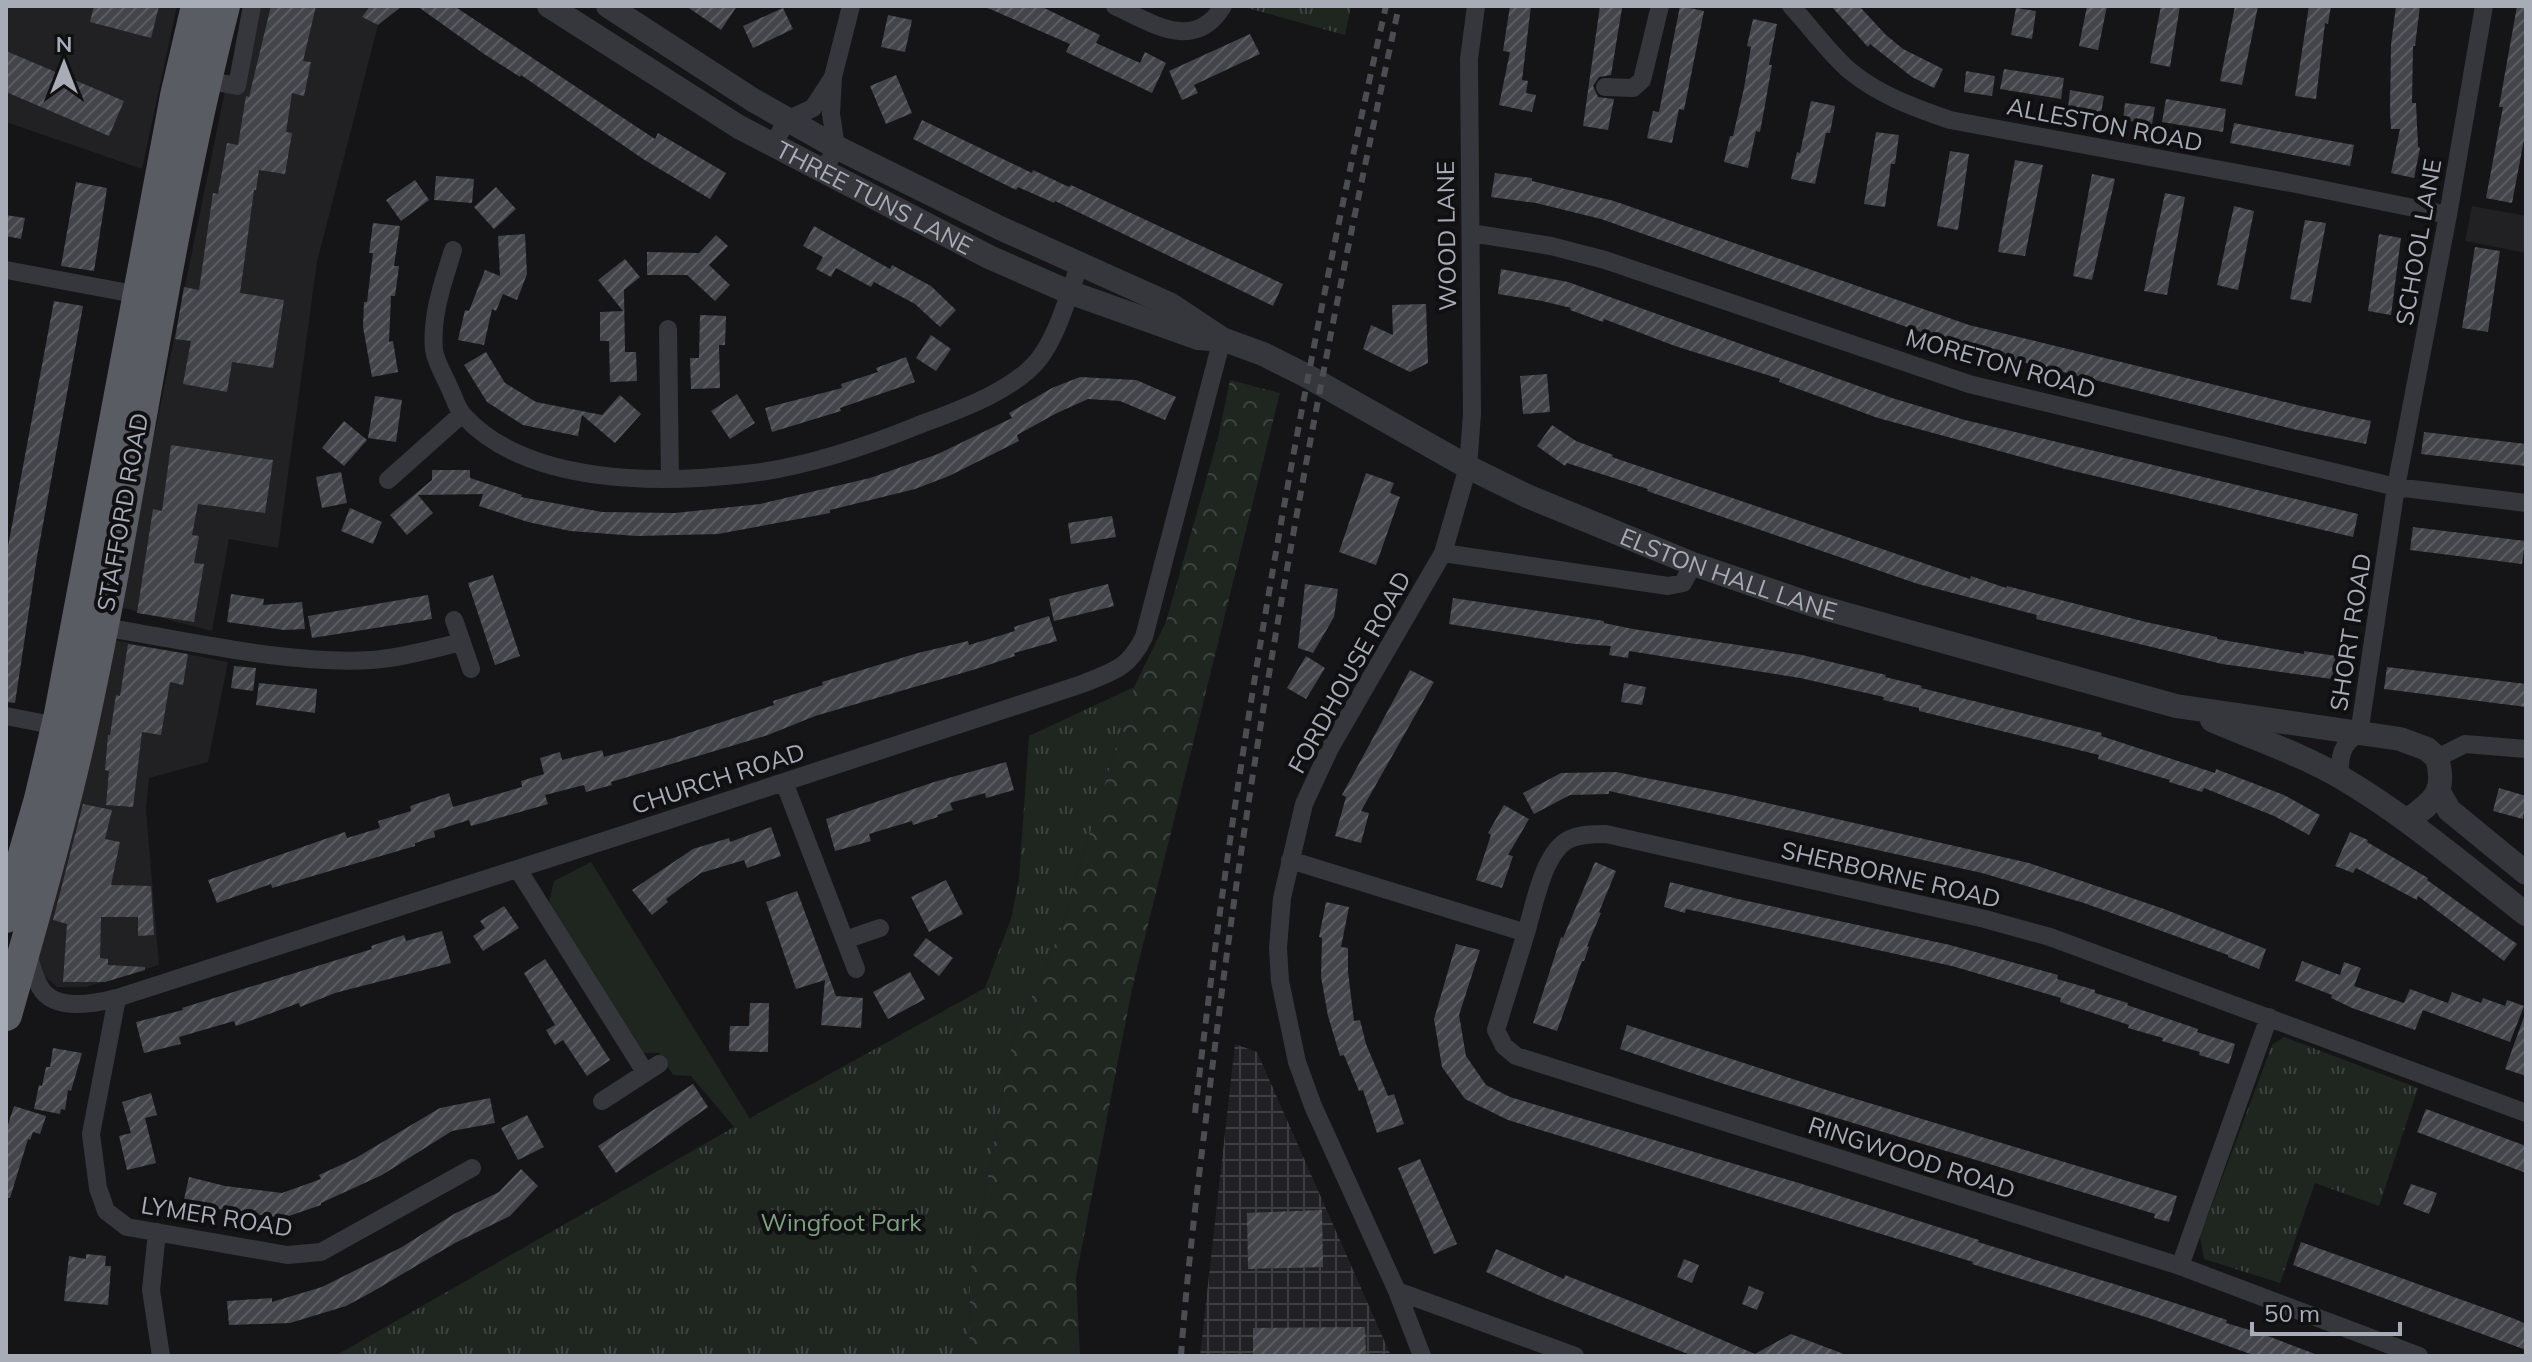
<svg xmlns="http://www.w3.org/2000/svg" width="2532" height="1362" font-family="Mulish,sans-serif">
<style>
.built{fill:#212124}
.industrial{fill:url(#industrial-grid)}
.grass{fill:#1f2620}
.forest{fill:url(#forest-crowns)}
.park{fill:url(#park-tufts)}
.building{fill:url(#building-hatch)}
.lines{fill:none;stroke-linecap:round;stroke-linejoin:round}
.minor{stroke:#36373c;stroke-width:18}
.tertiary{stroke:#36373c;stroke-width:24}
.trunk{stroke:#5a5c63;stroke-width:32}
.rail{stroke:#4b4d52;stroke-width:6;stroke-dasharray:10 8;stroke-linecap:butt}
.labels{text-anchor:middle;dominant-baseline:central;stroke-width:8;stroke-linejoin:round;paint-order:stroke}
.street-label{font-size:24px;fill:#a7acb7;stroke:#101012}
.park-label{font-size:24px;fill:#7ea180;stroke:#101012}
</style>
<defs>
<pattern id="industrial-grid" width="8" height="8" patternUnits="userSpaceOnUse" patternTransform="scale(2)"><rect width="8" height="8" fill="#212124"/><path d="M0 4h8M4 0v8" fill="none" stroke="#3e3f42"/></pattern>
<pattern id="forest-crowns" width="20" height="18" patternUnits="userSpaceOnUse" patternTransform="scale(2)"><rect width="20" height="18" fill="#1f2620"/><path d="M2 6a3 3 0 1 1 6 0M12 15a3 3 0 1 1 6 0" fill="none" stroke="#3d433e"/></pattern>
<pattern id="park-tufts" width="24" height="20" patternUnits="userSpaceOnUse" patternTransform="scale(2)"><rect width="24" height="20" fill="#1f2620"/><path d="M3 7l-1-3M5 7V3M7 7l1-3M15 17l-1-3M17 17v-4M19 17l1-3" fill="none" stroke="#3d433e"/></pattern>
<pattern id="building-hatch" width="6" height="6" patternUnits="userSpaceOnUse" patternTransform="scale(2)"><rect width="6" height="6" fill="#44454a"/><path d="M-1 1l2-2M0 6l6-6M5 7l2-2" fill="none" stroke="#5c5d62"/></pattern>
</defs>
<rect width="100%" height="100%" fill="#151517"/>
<!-- built -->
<path class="built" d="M6 6H177L142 169 6 122Z
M251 6H370L362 17 378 25 317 262 278 548 229 539 212 631 119 607 227 81 233 80Z
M2472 206 2526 216V253L2465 241Z
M114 640 228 662 208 762 149 778 146 809 159 965 86 987H57L40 972 36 939Z"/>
<!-- industrial -->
<path class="industrial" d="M1235 1044 1257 1052 1391 1356H1200Z"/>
<!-- grass -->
<path class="grass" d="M591 862 750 1119 734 1127 691 1076 673 1075 659 1053H643L549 903 554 881Z"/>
<!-- forest -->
<path class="forest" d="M1230 380 1280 393 1132 989 1076 1277 1080 1356H969L970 1273 1013 1039 1060 932 1134 687 1166 622 1218 438Z"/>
<!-- park -->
<path class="park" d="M1240 6H1351L1345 35Z
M1134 687 1060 932 1013 1039 970 1273 969 1356H335L734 1127 985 988 1011 919 1019 879 1029 736Z
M2284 1037 2418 1088 2379 1206 2315 1183 2280 1283 2204 1259 2200 1237 2272 1045Z"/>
<!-- building -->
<path class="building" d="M94 6H159L151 38 90 22Z
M271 6H316L303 61 311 62 304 96 292 93 286 132 292 133 285 174 259 170 256 190H254L240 293 284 300 273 368 232 362 227 392 183 384 191 341 175 339 184 287 199 290 213 193 218 194 227 143 238 145 246 96 249 97Z
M370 6H402L378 25 362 17Z
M417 6H454L655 139 658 133 726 173 710 199 643 159 521 75 520 77 484 54Z
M686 6H737L721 30Z
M983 6H1040L1100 35 1096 43 1140 63 1145 52 1166 63 1152 93 1066 52 1070 44Z
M1510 6H1531L1522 80 1528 81 1526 93 1536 95 1532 112 1499 105 1510 52 1503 51Z
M1600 6 1622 8 1611 75 1599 77 1593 86 1598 97 1614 99 1608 130 1583 126Z
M1680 6 1704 11 1684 110 1679 109 1672 143 1647 138 1653 111 1659 112Z
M1831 6H1859L1886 35 1903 49 1943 69 1934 88 1912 77 1870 44 1868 47Z
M2087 6H2107L2098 50 2079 46Z
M2161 6H2180L2170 67 2150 63Z
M2235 6H2258L2242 85 2220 81Z
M2309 6H2331L2328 24 2325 23 2316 99 2295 96Z
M2396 6H2420L2415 46H2413L2412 103H2416L2418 147 2420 148 2414 178 2391 173 2400 129H2391L2390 111 2391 45Z
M2517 6H2526V129L2512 203 2486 198 2503 107H2499Z
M783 8 793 29 753 48 743 26Z
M2016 8 2036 11 2032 39 2011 35Z
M888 15 912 20 905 52 881 47Z
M1753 19 1777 24 1769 65H1772L1765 105 1760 132 1756 131 1748 168 1724 162 1730 136H1733L1744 88 1751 47 1747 46Z
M1250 34 1260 54 1194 85 1198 93 1182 100 1169 71Z
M6 51 124 101 109 136 6 92Z
M2004 69 2064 78 2061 99 2000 89Z
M1966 71 1995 76 1992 96 1964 92Z
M896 75 912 113 886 124 870 86Z
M2070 90 2104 96 2101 113 2068 108Z
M2166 99 2226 109 2223 132 2162 122Z
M1811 101 1835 106 1830 133H1826L1815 184 1791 179 1797 152 1800 153Z
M2125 103 2155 107 2152 124 2123 120Z
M922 120 1032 173 1033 170 1069 187 1071 185 1283 284 1273 306 1055 201 1054 203 1018 187 1016 190 913 139Z
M2234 123 2354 145 2350 166 2230 143Z
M1876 132 1899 135 1895 164H1891L1885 207 1864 204Z
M1950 151 1969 154 1958 230 1937 226Z
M2015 160 2043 165 2025 256 1998 252Z
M1495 173 1532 178V181L1614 201 1969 325 2301 406 2371 421 2366 444 2297 430 1969 349 1601 219 1536 203 1491 197Z
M2092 174 2115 179 2092 280 2073 276Z
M436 176 474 179 472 203 434 200Z
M415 180 429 200 401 221 386 200Z
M76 182 107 188 94 271 61 266Z
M496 187 516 209 494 229 474 207Z
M2165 193 2185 197 2167 295 2144 291Z
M2234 206 2254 211 2238 290 2217 285Z
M6 215 25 218 21 239 6 236Z
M2305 220 2326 223 2311 303 2290 299Z
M373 223 400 226 394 266H399L395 296H391L389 342 393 341 398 372 372 377 363 327 364 302H367L373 253H369Z
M814 226 890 269 892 265 931 286 956 310 940 327 915 304 874 282 871 287 836 268 831 277 816 269 823 257 803 246Z
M525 234 527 274 517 300 503 294 496 311 492 309 484 345 458 340 465 310 469 311 485 270 500 276 498 236Z
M2379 234 2401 238 2391 315 2368 311Z
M716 235 728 246 709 265 730 285 715 301 687 275H647V252L699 253Z
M2475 247 2500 251 2488 332 2462 328Z
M625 259 640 277 624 290 625 352H636L637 381 610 382 609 341H600V312L623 311 598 280Z
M1501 269 1568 282 1892 398 1965 420 2358 514 2353 537 2065 469 1878 418 1779 382 1780 379 1675 346 1604 319 1603 322 1570 310 1571 308 1542 301 1498 294Z
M54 301 83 306 37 557 15 703 6 702V557Z
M1426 304 1428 363 1410 372 1363 349 1371 325 1393 335 1392 305Z
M700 315 726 316 725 345H719L720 388 691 389 690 358H699Z
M931 335 951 349 936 371 916 358Z
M486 352 505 383 536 402 602 415 620 395 641 414 615 443 582 415 578 436 523 425 487 402 464 365Z
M906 357 915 382 840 408 841 411 772 432 765 408 842 388 841 384 878 372 876 368Z
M1547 374 1550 412 1523 414 1520 376Z
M1080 377 1136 380 1176 397 1165 420 1120 401 1088 399 1057 413 1017 435 1019 441 949 476 915 489 830 510V513L718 534 637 536 570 531 528 522 479 506 483 494 418 495 433 513 407 535 390 515 432 480V470H470V478L522 495 521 497 602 512 675 513 760 504 870 478 938 454 1012 418 1009 413 1052 388Z
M737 394 755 423 730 439 711 411Z
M375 396 402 400 396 442 368 438Z
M344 421 367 440 344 466 322 448Z
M1552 425 1576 441 1613 455 1612 457 1970 579 1971 576 2006 588 2007 586 2146 622 2217 637V639L2304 654V651L2336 656 2332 679 2222 664 2036 619 2037 615 1918 584 1647 491 1648 489 1567 463 1565 466 1537 446Z
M2424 432 2526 444V466L2421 454Z
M171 445 273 460 265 513 198 504 192 535 199 536 194 563 204 564 194 622 137 613 153 509 162 511Z
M341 472 347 503 322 508 316 477Z
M1366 473 1394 483 1390 493 1400 497 1376 565 1339 552Z
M350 508 382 522 373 544 341 531Z
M1112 516 1116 537 1071 544 1068 523Z
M2413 527 2525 541 2522 564 2410 550Z
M493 575 520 656 495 665 468 583Z
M1108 584 1114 606 1054 621 1049 599Z
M1305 584 1338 589 1334 617 1313 653 1298 648Z
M231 594 264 599 263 605 302 602 305 629 284 630 227 622Z
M428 595 432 619 312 638 308 616Z
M1453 598 1604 621V623L1633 629 1802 655 1886 675 1885 677 1922 686 1921 688 2102 733 2101 736 2215 773 2216 769 2284 795 2320 815 2309 835 2274 816 2204 788 2202 792 2169 782 2170 780 2098 759 2099 755 1919 711V708L1883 700 1884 697 1800 678 1629 651 1628 658 1609 655 1611 646 1575 644 1449 624Z
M1049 616 1057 641 1014 653 1015 656 976 669 815 716 768 735 611 782 612 785 586 792 584 785 545 795 548 804 471 826 469 820 434 831 435 837 415 843V846L272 888 271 884 217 903 208 880 345 832 347 838 380 828 378 821 411 811 410 806 449 793 453 807 522 787 521 781 544 774 540 758 560 752 562 760 602 750 604 757 670 739 774 705 773 701 823 685 822 682 918 653 968 641 969 645 1015 631 1014 627Z
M128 644 188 654 183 685 170 682 161 735 142 732 133 807 106 805 109 771 105 770 108 735H110L116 695 120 696Z
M1306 656 1325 668 1306 699 1287 688Z
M234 666 256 668 253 691 231 688Z
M2387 667 2526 684V707L2384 689Z
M1410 670 1434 682 1361 811 1369 813 1361 843 1335 836 1346 797 1342 795Z
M259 683 317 689 315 713 256 705Z
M1624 683 1646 687 1642 705 1621 702Z
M1006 762 1014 790 986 798 985 793 950 803 953 810 937 815 938 817 913 825 912 821 869 834 871 841 835 851 826 819 934 782Z
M1616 772 1732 795 2029 863 2164 909 2266 949 2259 969 2228 957V955L2084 903 1982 873 1609 791V794L1570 795 1534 814 1523 793 1561 773Z
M2499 788 2526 796 2523 819 2493 811Z
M83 804 112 810 105 839 120 842 111 885 151 886 154 935 138 936V917H101L100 958 108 959V965L145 967V970L105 982H63L67 924 53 920Z
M1504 805 1529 819 1508 855 1513 856 1502 888 1476 880 1491 835 1488 833Z
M771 827 781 856 747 868 744 860 701 873 666 899 668 902 652 915 632 890 693 849 729 838 730 842Z
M2350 832 2368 840 2367 842 2428 878 2427 880 2517 944 2504 961 2418 896 2417 900 2356 868 2353 873 2335 866Z
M1595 862 1616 871 1599 912 1601 913 1587 946 1589 947 1584 961H1582L1557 1031 1533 1023 1561 937 1563 938Z
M946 880 963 914 929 932 911 897Z
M1670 882 1738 899 1950 945 2058 975 2057 979 2095 990V993L2128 1003 2127 1005 2198 1029 2197 1032 2235 1044 2229 1064 2199 1055 2200 1052 2162 1041 2163 1038 2128 1028 2129 1025 2060 1002 2061 998 1952 966 1686 909 1685 913 1664 907Z
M797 891 836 996 863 998 861 1028 821 1025 825 980 796 989 766 902Z
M1326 902 1349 907 1341 947 1348 948V972L1354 1021 1360 1020 1366 1044 1388 1096 1394 1094 1404 1124 1377 1133 1363 1090 1359 1091 1344 1055 1340 1056 1328 1016 1321 977 1322 938 1319 937Z
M504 906 519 928 483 951 473 936 485 928 480 921Z
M442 931 451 963 335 993 300 1007 299 1003 236 1026 234 1021 179 1037 181 1044 144 1053 136 1022 183 1010 182 1008 372 949 371 946 404 935 406 941Z
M926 938 953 958 939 976 913 955Z
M1456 944 1480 950 1459 1015 1466 1056 1486 1085 1510 1097 1802 1184 1979 1240 1978 1242 2156 1297 2227 1320 2226 1323 2260 1333 2315 1354V1356H2256L2152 1319 1972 1264 1973 1262 1508 1120 1465 1099 1442 1067 1434 1019Z
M545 959 610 1060 587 1076 563 1040 555 1045 546 1030 555 1025 524 973Z
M2302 961 2340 975 2344 962 2361 968 2354 986 2404 1003 2410 989 2448 1003 2452 992 2481 1003 2483 998 2505 1006 2507 1000 2524 1006 2510 1042 2423 1010 2415 1030 2352 1008 2331 998 2332 995 2295 981Z
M910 972 925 999 888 1019 873 992Z
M750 1003H769L768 1052 729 1051 730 1026H749Z
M2524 1017H2526V1076L2505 1069Z
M1627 1025 1836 1093 2177 1196 2169 1222 2154 1218 2155 1214 1727 1085 1620 1049Z
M53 1048 82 1053 71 1091 68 1090 65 1110 61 1109 60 1114 34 1109 39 1085 42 1086 46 1067H50Z
M693 1084 708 1107 616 1173 598 1146Z
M151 1093 157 1115 145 1118 156 1163 127 1170 119 1136 131 1133 122 1102Z
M490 1098 495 1123 452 1131 382 1175 321 1203V1205L283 1218 183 1204 189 1177 225 1186 282 1193 321 1179 319 1175 354 1159 440 1108Z
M14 1106 46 1116 40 1134 33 1132 30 1140 28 1139 10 1198H6V1131Z
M2426 1109 2526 1146V1173L2417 1132Z
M527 1115 544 1147 518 1160 501 1128Z
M1420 1159 1457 1244 1434 1254 1398 1168Z
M521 1169 538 1186 510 1216 455 1243 372 1292 346 1306 290 1323 229 1325 227 1301 272 1298V1302L322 1287 402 1247 454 1214 499 1192Z
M2411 1184 2437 1193 2429 1214 2403 1204Z
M1322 1210 1323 1267 1248 1269 1247 1213Z
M2301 1242 2515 1319 2526 1324V1350L2293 1265Z
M1496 1249 1564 1279 1565 1275 1650 1309 1755 1354 1791 1334 1849 1356H1693L1545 1298 1486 1272Z
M86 1254 106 1256 105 1266H111L108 1305 64 1301 69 1256 86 1259Z
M1684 1259 1699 1265 1692 1283 1677 1277Z
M1749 1286 1764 1292 1757 1310 1742 1304Z
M1365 1327 1366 1356H1253V1328Z"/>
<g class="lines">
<!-- minor -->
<path class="minor" d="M1115 6C1152 23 1195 53 1223 6
M1791 6C1811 27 1828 52 1850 71 1879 95 1915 108 1950 120L2296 184 2448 215
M206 80 237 86 252 6
M1605 87 1633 88 1642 80 1660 6
M773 145 787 120 813 108 832 79
M824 171 836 147 831 114 833 77 851 6
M1471 233 1551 246 1605 260 1969 384 2396 487 2526 503
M453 250C443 283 431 315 434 350 436 363 445 377 450 389 454 397 457 409 464 416 527 485 659 484 745 474 802 468 865 447 919 425 956 411 1014 391 1039 359 1059 333 1068 294 1080 264
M6 270 145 296
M668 329 670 479
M388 480 462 414
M1443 553 1668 586 1683 583 1693 564
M454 620 471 669
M102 627C185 640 287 665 371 660 401 658 432 649 462 642
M6 716 57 726
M2437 758 2465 744 2526 749
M2339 776C2340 757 2341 743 2359 734L2396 487 2448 215 2484 6
M784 782 856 969
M1290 860 1526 933C1534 907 1543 853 1568 840 1579 834 1594 834 1606 834L1985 919 2050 937 2526 1113
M519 871 645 1072
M1526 933 1496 1030 1504 1046 1516 1056 2180 1266 2419 1356
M845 940 880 928
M27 951C31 963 34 977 40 987 54 1012 94 1004 117 998 439 896 761 790 1082 684 1114 671 1128 669 1144 637L1222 339
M117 998 91 1134 98 1188 106 1211 127 1227 287 1255 321 1252 472 1168
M602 1101 659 1064
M157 1232 151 1290 161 1356
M2180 1266 2269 1017
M1397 1291 1575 1356
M1422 1356 1397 1291 1313 1106 1297 1062 1280 981 1278 948 1282 898 1304 804 1330 748 1443 553 1468 467 1472 414 1469 59 1476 6"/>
<!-- tertiary -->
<g class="tertiary">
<path id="s1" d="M549 6 739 127 989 257 1069 292 1198 338 1212 339"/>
<path id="s2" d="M608 6 753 100 836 147 1000 228 1171 305 1222 339 1263 354 1307 376 1468 467 1527 496 1693 564 1813 605 1906 631 2176 706 2400 739 2427 749 2437 758C2447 792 2434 801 2408 820"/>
<path d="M2212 720C2255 739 2301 754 2342 778 2408 817 2466 867 2526 914"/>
<path d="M2439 792 2449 810 2526 873"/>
</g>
<!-- trunk -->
<path class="trunk" d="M6 917 40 799 60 714 176 96 197 6
M6 1015C32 924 58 833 79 741 133 497 162 248 224 6"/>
<!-- rail -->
<path class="rail" d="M1195 1113C1237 741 1303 371 1386 6
M1181 1356C1188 1258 1201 1160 1213 1062 1256 707 1323 355 1399 6"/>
</g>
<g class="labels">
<!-- street labels -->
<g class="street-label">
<text transform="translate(2105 124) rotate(11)">ALLESTON ROAD</text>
<text stroke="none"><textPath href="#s1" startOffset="378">THREE TUNS LANE</textPath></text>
<text transform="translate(1446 236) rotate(-91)">WOOD LANE</text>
<text transform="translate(2418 242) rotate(-80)">SCHOOL LANE</text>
<text transform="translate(2001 363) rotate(16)">MORETON ROAD</text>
<text transform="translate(122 512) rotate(-80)">STAFFORD ROAD</text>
<text stroke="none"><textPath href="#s2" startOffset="1260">ELSTON HALL LANE</textPath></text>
<text transform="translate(2350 632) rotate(-81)">SHORT ROAD</text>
<text transform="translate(1349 672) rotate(-61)">FORDHOUSE ROAD</text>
<text transform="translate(718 778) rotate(-18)">CHURCH ROAD</text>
<text transform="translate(1891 874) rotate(13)">SHERBORNE ROAD</text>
<text transform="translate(1912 1157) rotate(18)">RINGWOOD ROAD</text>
<text transform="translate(217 1216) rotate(9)">LYMER ROAD</text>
</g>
<!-- park labels -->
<g class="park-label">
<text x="841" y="1222">Wingfoot Park</text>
</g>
</g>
<!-- border -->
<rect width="2532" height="1362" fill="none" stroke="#a7acb7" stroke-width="16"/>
<!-- north arrow -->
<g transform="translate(64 64)" stroke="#101012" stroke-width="6" paint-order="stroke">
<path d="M0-6L14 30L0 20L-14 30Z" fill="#a7acb7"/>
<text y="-12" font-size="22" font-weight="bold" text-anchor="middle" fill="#a7acb7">N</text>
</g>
<!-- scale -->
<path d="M2252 1322v12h148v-12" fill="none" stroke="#a7acb7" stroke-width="4"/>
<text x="2264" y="1322" font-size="24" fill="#a7acb7" stroke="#101012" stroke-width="6" paint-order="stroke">50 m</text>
</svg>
